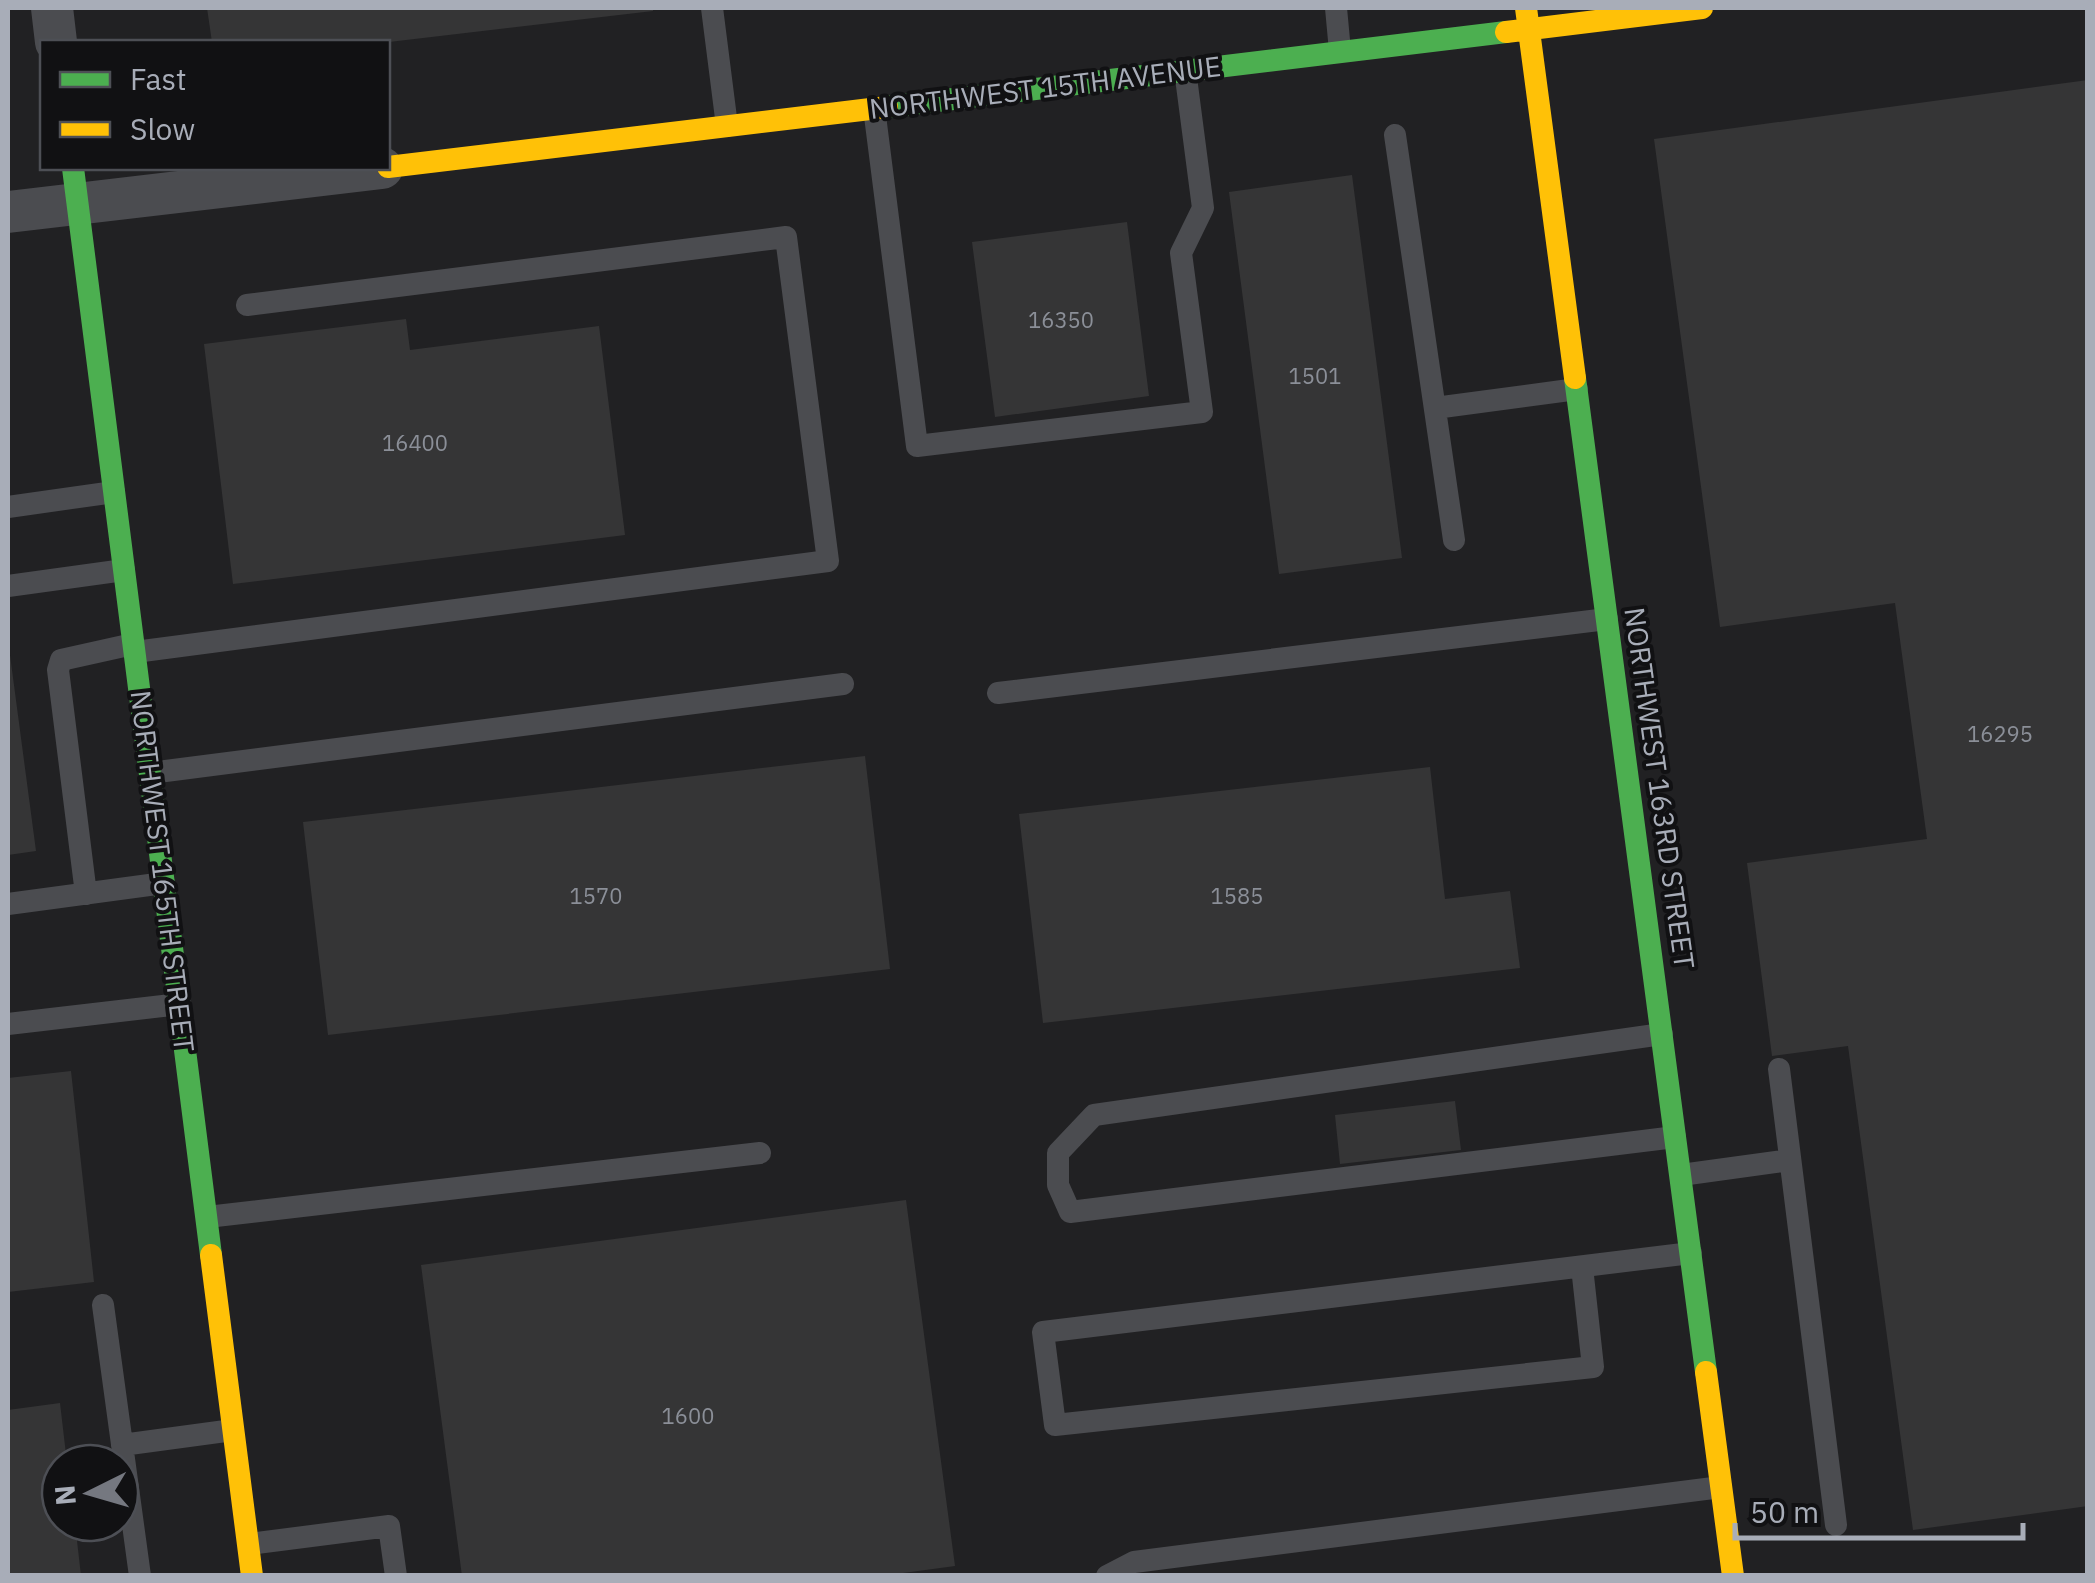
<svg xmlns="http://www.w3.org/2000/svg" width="2095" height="1583" font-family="'IBM Plex Sans',sans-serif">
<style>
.built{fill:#212123;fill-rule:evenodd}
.building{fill:#353536}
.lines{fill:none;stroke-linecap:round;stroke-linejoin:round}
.lane{stroke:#4b4c50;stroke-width:22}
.street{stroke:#4b4c50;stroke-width:42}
.fast{stroke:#4caf50;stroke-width:22}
.slow{stroke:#ffc107;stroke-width:22}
.labels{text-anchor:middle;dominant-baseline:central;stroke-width:8;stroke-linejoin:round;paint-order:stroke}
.number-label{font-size:22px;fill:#8b8f98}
.street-label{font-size:28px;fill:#a8adb8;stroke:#111113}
</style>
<rect width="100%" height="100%" fill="#171717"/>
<!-- built -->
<path class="built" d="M8 8H2087V1575H8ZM42 42H388V168H42ZM60 1463H120V1523H60Z"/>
<!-- building -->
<path class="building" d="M207 8H653V11L389 42H212Z
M2088 80V1506L1913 1530 1848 1046 1772 1056 1747 863 1927 839 1895 603 1720 627 1654 139Z
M1352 175 1402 558 1279 574 1229 192Z
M1127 222 1149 396 995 417 972 242Z
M406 319 410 350 599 326 625 535 233 584 204 344Z
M8 640 36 851 8 855Z
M865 756 890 969 328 1035 303 822Z
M1430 767 1445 899 1510 891 1520 968 1043 1023 1019 814Z
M71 1071 94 1282 8 1292V1078Z
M1455 1101 1461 1150 1340 1164 1335 1115Z
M906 1200 955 1566 881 1576H462L421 1265Z
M60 1403 67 1463H60V1523H75L81 1576H8V1410Z"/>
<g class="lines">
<!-- lane -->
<path class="lane" d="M712 8 727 126
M1336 8 1340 51
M874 108 917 446 1202 412 1181 253 1203 208 1185 70
M1395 135 1454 540
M1435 408 1577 389
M8 507 114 492
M8 586 124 570
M135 652 828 561 786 237 247 305
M998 693 1607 619
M150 773 843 684
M86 894 58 670 61 660 133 644
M8 904 164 883
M8 1024 180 1004
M1662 1034 1094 1115 1058 1153V1185L1070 1212 1675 1137
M1779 1069 1836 1525
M1681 1175 1790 1160
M207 1217 760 1153
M1582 1267 1593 1367 1055 1425 1043 1332 1691 1253
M103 1305 140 1576
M122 1445 233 1430
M249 1544 389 1526 396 1576
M1107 1576 1134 1562 1721 1487"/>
<!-- street -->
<path class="street" d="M52 8 56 42
M8 212 382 168"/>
<!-- fast -->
<path class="fast" d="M887 107 1506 32
M73 168 211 1255
M1575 378 1706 1372"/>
<!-- slow -->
<path class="slow" d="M1526 8 1575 378
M1506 32 1702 8
M388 167 887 107
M211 1255 252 1576
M1706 1372 1733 1576"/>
</g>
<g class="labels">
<!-- number labels -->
<g class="number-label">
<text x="1061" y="319">16350</text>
<text x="1315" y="375">1501</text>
<text x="415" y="442">16400</text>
<text x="2000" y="733">16295</text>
<text x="596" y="895">1570</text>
<text x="1237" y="895">1585</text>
<text x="688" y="1415">1600</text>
</g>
<!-- street labels -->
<g class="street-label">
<text transform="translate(1045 87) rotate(-7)">NORTHWEST 15TH AVENUE</text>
<text transform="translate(1660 788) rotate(82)">NORTHWEST 163RD STREET</text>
<text transform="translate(163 871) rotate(83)">NORTHWEST 165TH STREET</text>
</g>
</g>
<!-- border -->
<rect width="2095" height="1583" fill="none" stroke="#a8adb8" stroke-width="20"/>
<!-- legend -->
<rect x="40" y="40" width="350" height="130" fill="#111113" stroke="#4d4f55" stroke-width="2.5"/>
<rect x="60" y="72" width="50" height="15" fill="#4caf50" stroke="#4d4f55" stroke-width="2.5"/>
<text x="130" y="90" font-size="30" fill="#a8adb8">Fast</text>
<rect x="60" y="122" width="50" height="15" fill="#ffc107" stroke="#4d4f55" stroke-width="2.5"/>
<text x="130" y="140" font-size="30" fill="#a8adb8">Slow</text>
<!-- north arrow -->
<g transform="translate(90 1493) rotate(265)"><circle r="48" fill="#111113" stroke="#4d4f55" stroke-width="2.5"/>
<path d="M0-8L18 38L0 25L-18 38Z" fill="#757880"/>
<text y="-15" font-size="28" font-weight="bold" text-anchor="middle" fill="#a8adb8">N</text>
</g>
<!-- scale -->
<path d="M1735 1523v15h288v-15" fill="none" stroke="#a8adb8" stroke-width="5"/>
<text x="1750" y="1523" font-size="30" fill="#a8adb8" stroke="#111113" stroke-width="8" paint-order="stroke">50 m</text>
</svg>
